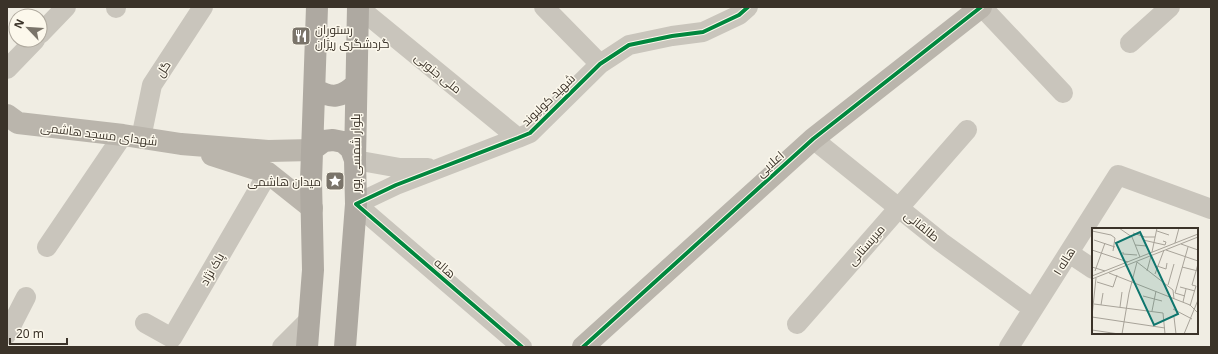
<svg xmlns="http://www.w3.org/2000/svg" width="1218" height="354" font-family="'Noto Sans',Cairo,sans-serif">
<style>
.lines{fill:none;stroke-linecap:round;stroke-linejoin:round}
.street{stroke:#c9c5bc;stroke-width:20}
.secondary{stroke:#bab5ac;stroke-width:22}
.primary{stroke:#aea9a1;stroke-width:22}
.cycleway-casing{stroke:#fcf8ec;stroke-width:6}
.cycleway{stroke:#00873e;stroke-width:4}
.labels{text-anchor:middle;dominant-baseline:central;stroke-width:3;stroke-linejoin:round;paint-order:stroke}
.poi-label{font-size:12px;fill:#3b3329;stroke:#fcf8ec;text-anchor:start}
.street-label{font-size:12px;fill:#3b3329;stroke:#fcf8ec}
.inset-road{fill:none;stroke:#a8a399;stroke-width:1}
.view{fill:#0f766e;fill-opacity:0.15;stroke:#0f766e;stroke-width:2}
.inset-edge{fill:none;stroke:#3b3329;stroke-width:2}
</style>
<rect width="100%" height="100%" fill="#f0ede3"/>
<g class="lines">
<!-- street -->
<path class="street" d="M358 7 518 138
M544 7 600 64
M982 7 1063 93
M116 8V7
M40 34 66 7
M1130 43 1170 7
M7 69 35 40
M141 138 152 85 203 7
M813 139 941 242 1033 309
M355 160 400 168H428
M47 247 123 135
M1069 253 1093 269
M145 323 172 338 268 173
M797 324 967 130
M7 334 26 297
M282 347 310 319
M522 347 356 204 396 185 518 138 530 133 600 64 629 45 672 36 703 32 739 15 748 7
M1009 347 1118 175 1211 209"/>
<!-- secondary -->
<path class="secondary" d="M7 115 18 123 123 135 181 144 268 151 312 150
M212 155 268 173 312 208
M583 347 813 139 981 7"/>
<!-- primary -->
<path class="primary" d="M315 89C331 99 342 98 356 84
M312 150 324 141 333 140 343 142 351 149 355 160
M307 347 313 270 311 181 317 7
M345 347 356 204 355 160 358 7"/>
<!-- cycleway casing -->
<g class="cycleway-casing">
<path id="cycleway" d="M522 347 356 204 396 185 518 138 530 133 600 64 629 45 672 36 703 32 739 15 748 7
M583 347 813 139 981 7"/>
</g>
<!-- cycleway -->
<use href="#cycleway" class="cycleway"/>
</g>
<!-- icons -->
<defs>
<g id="restaurant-square" transform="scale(1)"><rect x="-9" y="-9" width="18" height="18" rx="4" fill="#7a746a" stroke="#fcf8ec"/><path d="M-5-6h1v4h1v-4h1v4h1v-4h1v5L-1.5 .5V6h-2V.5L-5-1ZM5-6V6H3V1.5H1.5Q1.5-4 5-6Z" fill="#fff"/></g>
<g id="sight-square" transform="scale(1)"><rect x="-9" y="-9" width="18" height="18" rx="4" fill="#7a746a" stroke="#fcf8ec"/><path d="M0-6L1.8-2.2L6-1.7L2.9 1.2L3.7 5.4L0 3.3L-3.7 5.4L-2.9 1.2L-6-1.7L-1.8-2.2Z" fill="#fff"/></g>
</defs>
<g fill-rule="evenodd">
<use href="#restaurant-square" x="301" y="36"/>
<use href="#sight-square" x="335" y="181"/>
</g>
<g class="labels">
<!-- poi labels -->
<g class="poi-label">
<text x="315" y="29">رستوران<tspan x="315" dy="14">گردشگری ریژان</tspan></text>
<text x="321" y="181" text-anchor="end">میدان هاشمی</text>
</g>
<!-- street labels -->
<g class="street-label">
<text transform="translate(163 69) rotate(-57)">گل</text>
<text transform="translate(438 73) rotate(39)">ملی جنوبی</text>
<text transform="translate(548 100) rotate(-44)">شهید کولیوند</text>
<text transform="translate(99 134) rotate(7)">شهدای مسجد هاشمی</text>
<text transform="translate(355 153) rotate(-90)">بلوار شمسی پور</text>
<text transform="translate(770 164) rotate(-42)">اعلایی</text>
<text transform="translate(922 226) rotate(39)">طالقانی</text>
<text transform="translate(866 245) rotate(-49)">میربستانی</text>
<text transform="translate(1064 261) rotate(-58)">هاله ۱</text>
<text transform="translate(445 268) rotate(41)">هاله</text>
<text transform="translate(212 269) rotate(-60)">پاک نژاد</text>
</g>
</g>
<!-- overview -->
<g transform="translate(1092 228)">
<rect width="106" height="106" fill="#f0ede3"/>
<path class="inset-road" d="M27 0 40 9M0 3 19 7M65 3 77 7M41 5 53 9H63M19 7 23 10 21 23M40 9 48 29M2 12 23 19M51 12 73 17 74 14 71 13M83 15 87 0M89 16 106 22M43 17 55 18M0 22 36 34M74 22 106 33M31 24V26L45 27M60 24 65 0M65 38 74 41 75 35M0 39 13 43M90 39 106 43M3 43 13 15M55 43 59 28M17 45 98 77 106 85M63 46 72 22M0 48 106 6M0 51 106 9M5 54 21 59 25 47M76 57 82 36M88 59 103 63M51 68 70 73M93 68 83 65 96 19M91 74 94 61M2 76 71 85 73 106M9 77 11 65M98 78 104 58 100 57 106 36M28 79 30 64M81 81 100 91M60 83 64 63M0 88 4 50M0 89 73 100M82 89 84 106M0 102 27 106M30 106 37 65 45 34 81 62 82 71M92 106 106 72"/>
<path class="view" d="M48 4 86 86 62 97 24 15Z"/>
<rect width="106" height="106" class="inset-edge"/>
</g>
<!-- border -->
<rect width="1218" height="354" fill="none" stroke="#3b3329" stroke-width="16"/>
<!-- north arrow -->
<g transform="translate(28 28) rotate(295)"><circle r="19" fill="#fcf8ec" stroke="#afa99e"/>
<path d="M0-3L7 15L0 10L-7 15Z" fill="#7a746a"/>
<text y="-6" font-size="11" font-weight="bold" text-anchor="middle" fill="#3b3329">N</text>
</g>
<!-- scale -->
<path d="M10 338v6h57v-6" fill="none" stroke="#3b3329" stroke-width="2"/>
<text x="16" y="338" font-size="12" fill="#3b3329" stroke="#fcf8ec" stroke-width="3" paint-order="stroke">20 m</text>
</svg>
